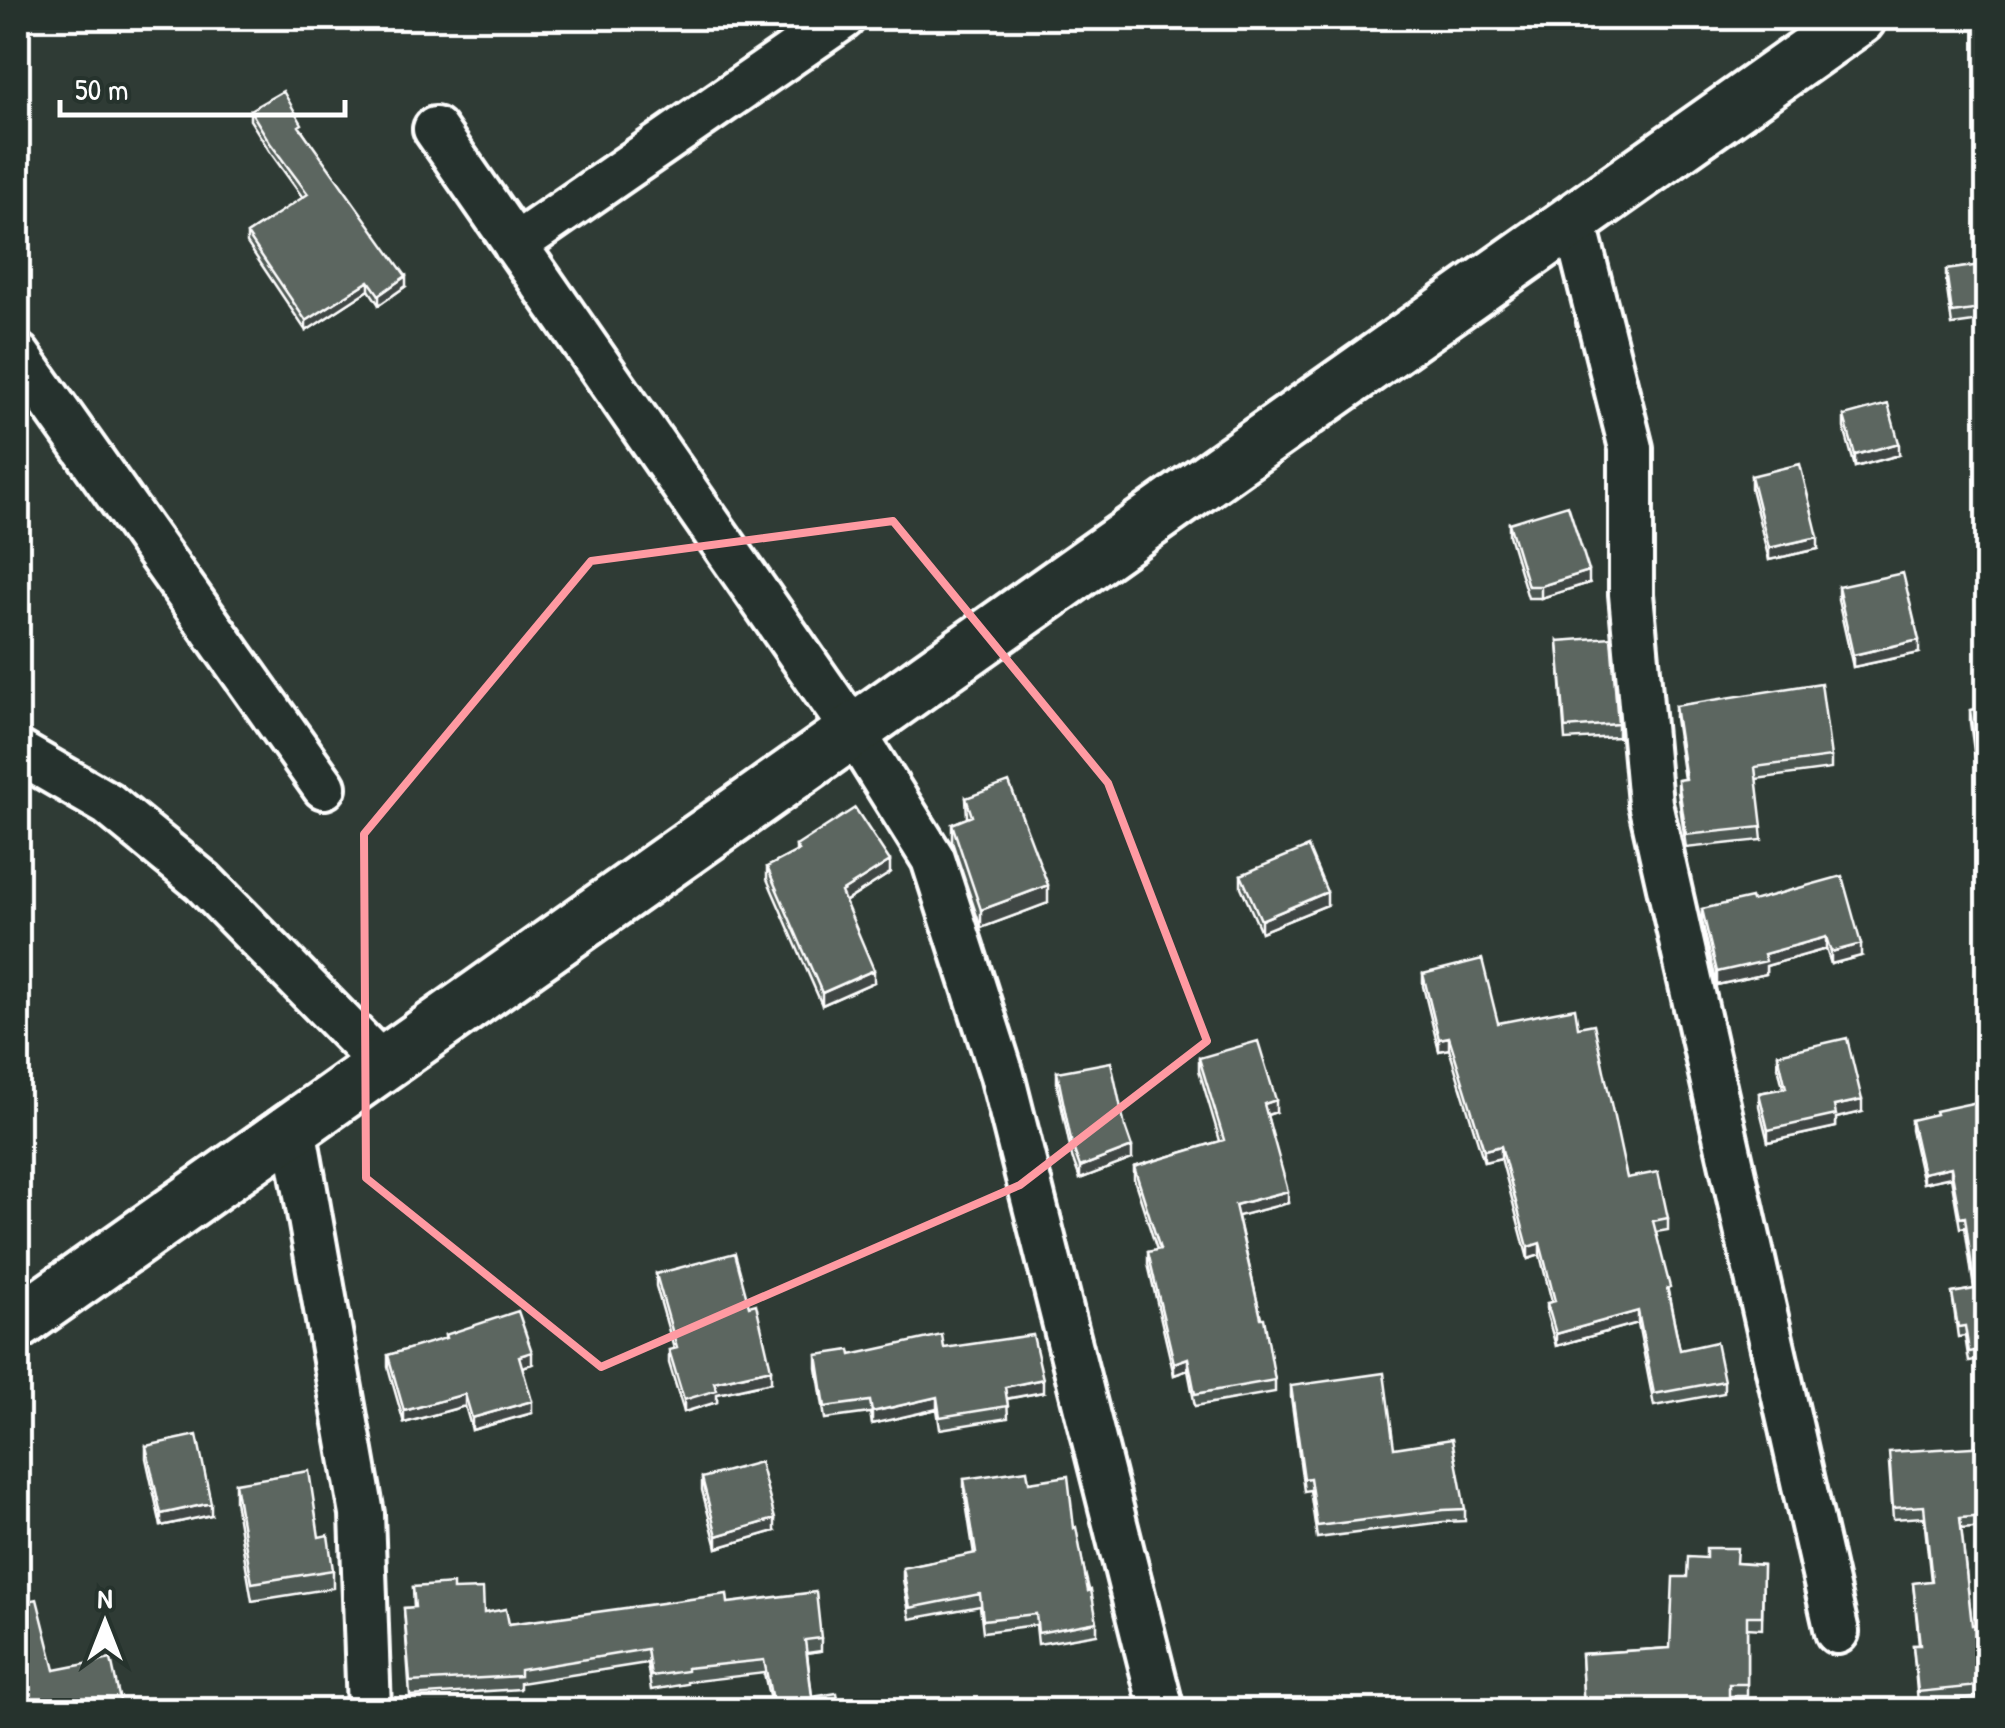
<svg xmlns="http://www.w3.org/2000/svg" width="2005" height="1728" font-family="'Patrick Hand',sans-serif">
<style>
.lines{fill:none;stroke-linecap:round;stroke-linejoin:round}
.minor-casing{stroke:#fff;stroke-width:50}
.tertiary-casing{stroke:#fff;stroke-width:60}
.minor{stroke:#26332d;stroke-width:42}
.tertiary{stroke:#26332d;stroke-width:52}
.wall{fill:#4e5853;stroke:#fff;stroke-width:2.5}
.shaded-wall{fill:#404744;stroke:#fff;stroke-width:2.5}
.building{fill:#5b6661;stroke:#fff;stroke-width:2.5}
.marked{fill:none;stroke:#ff9aa2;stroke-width:8;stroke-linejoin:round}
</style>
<rect width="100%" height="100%" fill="#2f3b35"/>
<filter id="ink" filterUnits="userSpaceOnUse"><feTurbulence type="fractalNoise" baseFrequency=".01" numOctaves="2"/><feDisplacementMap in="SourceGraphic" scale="20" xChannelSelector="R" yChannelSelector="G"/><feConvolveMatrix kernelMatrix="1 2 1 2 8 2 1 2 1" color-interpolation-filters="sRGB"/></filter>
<g filter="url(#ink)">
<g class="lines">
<!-- minor casing -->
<g class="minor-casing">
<path id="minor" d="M435 129 853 731 933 859 1002 1075 1162 1710
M1574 220 1631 448V594L1650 803 1837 1632
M515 245 843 18
M18 355 324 787
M18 752 108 804 203 882 382 1064
M294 1127 362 1514 369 1710"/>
</g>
<!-- tertiary casing -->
<g class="tertiary-casing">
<path id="tertiary" d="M18 1323 1859 18"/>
</g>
<!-- minor -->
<use href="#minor" class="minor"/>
<!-- tertiary -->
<use href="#tertiary" class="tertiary"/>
</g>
<!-- wall -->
<path class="wall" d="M250 110 302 130 406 286 379 305 369 290 306 331 247 243V234L303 198 270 152 250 120Z
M1988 264V320L1952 325 1946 282V270Z
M1844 416 1899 455 1855 467 1844 428Z
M1751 476 1818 549 1769 560 1751 488Z
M1509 523 1589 583 1541 598H1528L1509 535Z
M1838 587 1919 653 1853 667 1838 600Z
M1558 641 1618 724V737L1565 740Z
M1675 706 1831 757V769L1756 779 1762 840 1686 848 1678 792V780L1684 779 1675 718Z
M1988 707V756L1975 758 1970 722V710Z
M966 798 1048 903 981 928 952 842V824L967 818Z
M796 846 890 873 845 902 874 982 822 1005 767 879V867L796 852Z
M1241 875 1327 905 1261 932 1241 887Z
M1752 901 1861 956 1831 964 1826 949 1766 966V974L1717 985 1702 921V909Z
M1423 974 1498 1023 1578 1027 1627 1178 1668 1218V1230L1656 1232 1680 1350 1724 1381V1393L1654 1406 1638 1323 1556 1346 1547 1315V1303L1552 1302 1540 1255 1528 1259 1501 1158 1484 1162 1449 1049 1439 1051 1423 986Z
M1778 1054 1862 1112 1836 1118V1127L1768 1142 1759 1106V1093L1783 1088 1778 1066Z
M1199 1058 1276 1112 1267 1115 1288 1203 1238 1216 1275 1380V1392L1195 1406 1188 1370 1174 1375 1148 1264V1252L1157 1250 1134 1179V1167L1220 1141 1199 1070Z
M1057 1072 1132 1159 1080 1179 1072 1157 1057 1085Z
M1911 1120 1988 1126V1359L1969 1362 1965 1336 1958 1337 1952 1293 1974 1289 1965 1227 1960 1228 1951 1177 1923 1183 1911 1130Z
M656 1274 771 1382 717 1394V1402L684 1412 669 1363V1350L674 1349 656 1286Z
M445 1335 532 1364 522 1367 532 1413 472 1430 465 1406 404 1423 388 1367V1355L445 1339Z
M944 1348 1043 1392 1007 1399 1008 1418 940 1429 937 1409 872 1424 870 1413 825 1419 817 1368V1355H851Z
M1291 1386 1394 1448 1465 1509V1521L1443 1522 1317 1538 1310 1490 1304 1491 1291 1397Z
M146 1446 211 1515 161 1526 146 1458Z
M1988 1446V1527L1961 1529 1972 1625 1988 1623V1696L1918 1703 1913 1645H1919L1913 1583 1931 1581 1924 1517 1893 1519 1889 1463Z
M702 1478 775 1531 717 1548 702 1490Z
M964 1479 1029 1482 1074 1528 1097 1622V1634L1038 1644 1036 1625 983 1632 980 1606 910 1619 903 1579V1568L974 1554 964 1490Z
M235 1483 319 1537 333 1570V1588L252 1601 235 1501Z
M1737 1563 1763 1565 1762 1629 1747 1628V1696H1729V1710H1584L1581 1654 1670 1648 1687 1577Z
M413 1587 453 1590 484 1613 509 1624 728 1603 821 1638V1651L807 1653 812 1697 840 1710H772L764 1673 687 1682V1684L651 1690 647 1663 520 1683V1689L410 1696 404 1608H414Z"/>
<!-- shaded-wall -->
<path class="shaded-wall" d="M406 276V286L379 305V295Z
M369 281V290L306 331V321Z
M1899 443V455L1855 467V455Z
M1818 537V549L1769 560V548Z
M1589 571V583L1541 598V586Z
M1919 640V653L1853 667V655Z
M890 861V873L841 904V892Z
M1048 885V903L981 928V910Z
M1327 892V905L1261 932V920Z
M1826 937V949L1766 966V974L1717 985V972L1764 954Z
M1861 944V956L1831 964V952Z
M874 970V982L822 1005V993Z
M1449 1037V1049L1439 1051V1039Z
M1276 1100V1112L1264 1116V1104Z
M1862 1100V1112L1836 1118V1127L1768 1142V1130L1834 1106Z
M1501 1146V1158L1484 1162V1150Z
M1132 1147V1159L1080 1179V1167Z
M1951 1167V1177L1923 1183V1173Z
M1288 1191V1203L1235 1217V1205Z
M1540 1243V1255L1528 1259V1247Z
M1638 1311V1323L1556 1346V1334Z
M532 1352V1364L519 1368V1356Z
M1188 1358V1370L1174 1375V1363Z
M771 1369V1382L717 1394V1402L684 1412V1400L714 1382Z
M1043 1379V1392L1005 1399V1387Z
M465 1394V1406L404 1423V1411Z
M937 1397V1409L872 1424V1412Z
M532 1401V1413L472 1430V1418Z
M211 1503V1515L161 1526V1514Z
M775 1519V1531L717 1548V1536Z"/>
<!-- building -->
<path class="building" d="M283 91 302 124 299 126 406 276 379 295 369 281 306 321 247 234 308 194 270 143 250 110Z
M1988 264V308L1952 313 1946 270Z
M1888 404 1899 443 1855 455 1844 416Z
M1800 464 1818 537 1769 548 1751 476Z
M1568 505 1589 571 1541 586H1528L1509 523Z
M1903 573 1919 640 1853 655 1838 587Z
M1611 637 1618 724 1565 728 1558 641Z
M1821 683 1831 757 1755 767 1762 827 1686 835 1678 780 1686 779 1675 706Z
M1988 707V744L1975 746 1970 710Z
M1009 782 1048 885 981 910 952 824 972 816 966 798Z
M855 808 890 861 841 892 874 970 822 993 767 867 799 850 796 846Z
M1308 847 1327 892 1261 920 1241 875Z
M1842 876 1861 944 1831 952 1826 937 1764 954 1766 961 1717 972 1702 909 1751 898 1752 901Z
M1482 959 1498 1023 1575 1008 1578 1027 1594 1024 1627 1178 1658 1172 1668 1218 1653 1221 1670 1287 1667 1288 1680 1350 1716 1342 1724 1381 1654 1394 1638 1311 1556 1334 1547 1303 1555 1301 1540 1243 1528 1247 1501 1146 1484 1150 1449 1037 1439 1039 1423 974Z
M1847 1038 1862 1100 1834 1106 1836 1115 1768 1130 1759 1093 1786 1088 1778 1054Z
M1258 1041 1276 1100 1264 1104 1288 1191 1235 1205 1261 1318H1264L1275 1380 1195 1394 1188 1358 1174 1363 1148 1252 1160 1249 1134 1167 1224 1140 1199 1058Z
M1111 1062 1125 1127 1132 1147 1080 1167 1072 1145 1057 1072Z
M1982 1101 1988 1126V1349L1969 1352 1965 1326 1958 1327 1952 1293 1975 1289 1965 1217 1960 1218 1951 1167 1923 1173 1911 1120 1936 1114 1935 1111Z
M735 1253 749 1306 756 1304 771 1369 714 1382 717 1390 684 1400 669 1350 677 1348 656 1274Z
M518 1311 532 1352 519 1356 532 1401 472 1418 465 1394 404 1411 388 1355 446 1338 445 1335Z
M942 1335 944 1348 1033 1335 1043 1379 1005 1387 1008 1406 940 1417 937 1397 872 1412 870 1401 825 1407 817 1355 850 1350 851 1355Z
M1384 1373 1394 1448 1452 1439 1465 1509 1443 1510 1317 1526 1310 1478 1304 1479 1291 1386Z
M197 1435 211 1503 161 1514 146 1446Z
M1988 1446V1516L1960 1518 1972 1625 1988 1623V1685L1918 1692 1913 1645H1920L1913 1583 1932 1581 1924 1506 1893 1508 1889 1452Z
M760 1462 775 1519 717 1536 702 1478Z
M1027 1470 1029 1482 1068 1476 1074 1528 1076 1527 1088 1591 1091 1590 1097 1622 1038 1633 1036 1614 983 1620 980 1594 910 1608 903 1568 976 1553 964 1479Z
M309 1471 319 1537 328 1535 333 1570 252 1583 235 1483Z
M1706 1548H1737L1736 1563 1763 1565 1762 1616H1747V1684H1729V1710H1584L1581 1654 1670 1648 1673 1577H1687L1688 1557 1706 1558Z
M453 1584V1590L483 1589 484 1613 506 1609 509 1624 727 1594 728 1603 816 1592 821 1638 805 1640 812 1697 837 1693 840 1710H774L764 1660 687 1668V1671L651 1676 647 1649 520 1670V1676L410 1682 404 1608 415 1607 413 1587Z
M37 1599 55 1670 111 1659 122 1710H18V1603Z"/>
</g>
<!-- marked area -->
<path class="marked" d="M893 521 1108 783 1207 1041 1020 1185 601 1367 366 1178 364 834 591 561Z"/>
<!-- margin -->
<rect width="2005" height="1728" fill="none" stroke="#26332d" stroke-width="60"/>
<rect x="30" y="30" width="1945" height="1668" fill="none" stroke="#fff" stroke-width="4" filter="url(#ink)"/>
<!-- north arrow -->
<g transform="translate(105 1623)" stroke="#26332d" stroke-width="8" paint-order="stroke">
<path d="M0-8L18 38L0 25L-18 38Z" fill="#ffffff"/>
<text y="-15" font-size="28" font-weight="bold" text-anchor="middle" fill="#ffffff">N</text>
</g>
<!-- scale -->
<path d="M60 100v15h285v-15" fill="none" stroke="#ffffff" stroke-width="5"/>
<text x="75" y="100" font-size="30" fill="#ffffff" stroke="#26332d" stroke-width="8" paint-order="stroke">50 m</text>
</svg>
